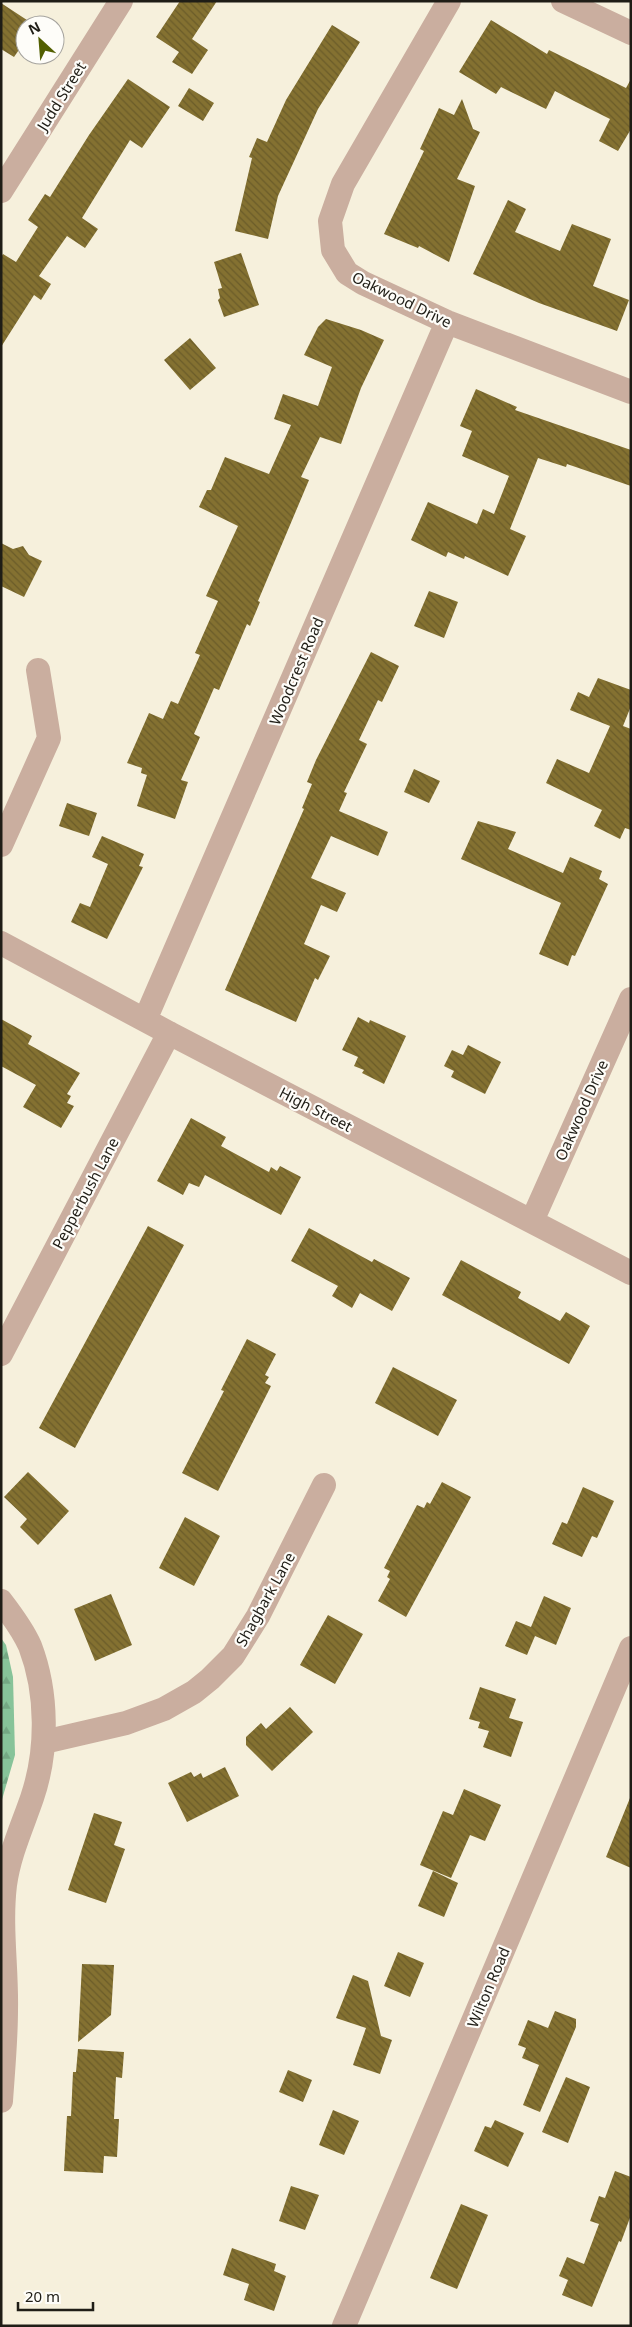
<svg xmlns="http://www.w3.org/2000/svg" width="632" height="2327" font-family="'Noto Sans',sans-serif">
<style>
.forest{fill:url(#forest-firs)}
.building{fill:url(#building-back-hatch)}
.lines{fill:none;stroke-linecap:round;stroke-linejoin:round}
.minor{stroke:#caae9f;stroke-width:24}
.labels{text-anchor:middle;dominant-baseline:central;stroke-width:4.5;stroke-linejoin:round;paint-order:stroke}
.street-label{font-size:15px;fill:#1f1d16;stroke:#fefdf9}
</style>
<defs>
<pattern id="forest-firs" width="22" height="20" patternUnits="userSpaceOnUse" patternTransform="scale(1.25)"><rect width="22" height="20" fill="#87c399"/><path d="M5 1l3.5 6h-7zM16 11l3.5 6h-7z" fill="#74a783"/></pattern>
<pattern id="building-back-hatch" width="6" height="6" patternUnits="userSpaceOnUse" patternTransform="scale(1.25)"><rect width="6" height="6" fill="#847131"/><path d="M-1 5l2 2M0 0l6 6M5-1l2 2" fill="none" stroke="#6b5c29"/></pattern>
</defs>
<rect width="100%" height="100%" fill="#f6f0dc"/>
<!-- forest -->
<path class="forest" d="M1 1638 6 1645 13 1677 15 1755 1 1803Z"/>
<!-- building -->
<path class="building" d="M180 1H217L192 39 208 50 192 74 172 62 179 52 156 37Z
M1 3 33 24 25 25V41L14 57 1 49Z
M491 20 547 54 549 50 626 88 631 79V129L618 151 599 141 610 119 576 102 555 91 546 109 501 87 496 94 459 72Z
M332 25 360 42 318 109 278 196 268 239 235 231 252 158 249 157 257 138 267 142 286 100Z
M128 79 170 107 142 148 130 140 82 218 98 229 85 248 67 236 39 276 51 284 41 300 34 295 1 347V257L3 254 16 262 38 227 28 220 45 194 50 197 89 135Z
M189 88 214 103 203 121 178 106Z
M462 99 473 129 480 132 457 179 475 186 449 262 419 246 418 248 384 234 424 151 420 149 439 108 454 115Z
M508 200 526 209 515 232 560 251 572 224 611 239 593 286 629 300 617 331 539 303 473 274Z
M241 253 259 305 224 317 218 300 220 298 218 289 222 288 214 262Z
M326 319 361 330 384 340 361 388 341 444 320 437 301 477 309 480 258 601 260 602 250 626 247 624 219 690 214 688 194 734 200 737 181 780 188 782 175 819 137 806 147 775 141 773 142 768 127 763 149 713 163 719 171 701 178 704 200 655 195 653 218 601 206 596 238 526 199 507 207 490H211L225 457 269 474 291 425 274 419 283 394 318 406 332 367 304 355 318 327Z
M190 338 216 368 190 390 164 360Z
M476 389 517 407 515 410 631 450V486L567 464 566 467 538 458 510 529 526 536 508 576 465 556 464 559 448 552 446 557 411 540 428 502 477 524 483 509 494 514 509 476 462 456 472 431 460 426Z
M1 543 13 549 23 546 29 555 42 561 24 597 1 586Z
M429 591 458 602 444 638 414 626Z
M371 652 399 666 382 702 378 700 359 740 367 744 344 792 347 793 339 811 388 832 378 856 331 836 311 878 346 893 337 912 321 905 304 944 330 956 318 980 315 978 296 1022 225 990 304 809 302 808 312 784 307 782 316 760Z
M598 678 631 690V706L623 726 631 729V830L625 828 620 839 594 826 602 810 546 783 557 759 589 773 610 726 570 710 578 692 589 697Z
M414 769 440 781 429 803 404 792Z
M67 803 97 813 89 836 59 826Z
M478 821 516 832 508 849 563 873 570 857 602 871 599 879 608 884 575 956 572 955 568 966 539 954 561 903 461 859Z
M102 836 144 854 139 866 143 867 107 939 71 922 80 903 90 907 108 864 92 857Z
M358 1017 369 1023 370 1020 406 1036 384 1084 362 1073 364 1070 354 1066 358 1057 342 1050Z
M1 1019 32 1036 28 1044 80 1073 67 1094 71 1096 67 1103 74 1106 61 1128 23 1107 36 1085 1 1066Z
M468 1045 501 1062 485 1094 451 1077 454 1071 444 1066 452 1050 463 1055Z
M191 1118 226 1137 221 1146 269 1172 271 1167 277 1171 280 1166 301 1177 281 1215 205 1175 199 1187 189 1183 183 1195 157 1181Z
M148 1226 184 1245 75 1448 39 1428Z
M309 1228 372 1262 374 1259 410 1278 392 1311 360 1293 352 1308 332 1296 338 1286 291 1261Z
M461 1260 521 1292 518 1298 560 1321 566 1312 590 1326 569 1364 442 1295Z
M247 1339 276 1354 265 1375 269 1377 265 1383 271 1386 218 1491 182 1473 224 1391 221 1390Z
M393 1367 457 1400 438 1436 375 1403Z
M28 1472 69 1511 38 1545 20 1527 27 1519 4 1497Z
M442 1482 471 1497 406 1617 378 1601 390 1579 387 1577 390 1571 384 1568 417 1505 424 1508 427 1502 430 1504Z
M583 1487 614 1501 597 1538 592 1536 582 1557 552 1544 562 1522 567 1524Z
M185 1517 220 1536 194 1586 159 1568Z
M111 1594 132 1645 95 1661 74 1609Z
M544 1596 571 1608 556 1645 535 1636 527 1655 505 1646 516 1621 531 1627Z
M328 1615 363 1634 335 1684 300 1665Z
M480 1687 516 1699 509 1718 523 1722 511 1757 483 1747 489 1731 478 1728 480 1722 469 1719Z
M290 1707 313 1732 272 1771 246 1745V1737L261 1723 266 1729Z
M225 1767 239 1796 187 1822 168 1783 191 1772 194 1777 201 1773 203 1778Z
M464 1789 501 1805 485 1841 470 1835 451 1878 420 1865 443 1811 453 1815Z
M630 1798H631V1868L606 1857Z
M94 1813 122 1822 114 1845 125 1849 106 1903 68 1890Z
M433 1871 458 1883 444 1917 418 1906Z
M398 1952 424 1963 410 1997 384 1986Z
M82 1964 114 1965 111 2015 78 2042Z
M353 1975 368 1981 381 2036 392 2040 380 2074 353 2065 366 2028 336 2018Z
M555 2011 576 2019V2027L540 2112 523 2105 539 2065 522 2058 526 2048 518 2045 528 2020 548 2028Z
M78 2049 124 2052 122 2078 116 2077 114 2119H119L117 2157 104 2156 103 2173 64 2171 67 2116H71L73 2072H76Z
M288 2070 312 2080 303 2102 279 2092Z
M566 2077 590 2087 568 2143 542 2132Z
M333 2110 359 2121 344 2155 319 2145Z
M495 2120 524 2133 508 2167 474 2151 485 2126 491 2128Z
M615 2171 631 2177V2215L621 2242 619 2241 592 2307 562 2295 568 2280 559 2276 567 2257 584 2264 599 2224 590 2221 599 2196 605 2198Z
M291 2186 319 2195 305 2230 279 2221Z
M461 2204 488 2215 457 2289 430 2278Z
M232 2248 276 2264 274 2271 286 2276 274 2311 244 2300 249 2284 223 2275Z"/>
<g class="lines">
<!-- minor -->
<path class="minor" d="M449 1 343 184 330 221 333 250 347 273 363 283 447 322 631 392
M563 1 631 33
M1 191 121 1
M1 845 49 738 38 670
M1 943 169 1033 631 1273
M145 1020 447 322
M532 1221 631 999
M1 1354 169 1033
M1 1601C11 1614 23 1630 30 1646 48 1693 48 1751 32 1798 22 1827 9 1855 5 1885 0 1927 7 1969 6 2010 6 2040 3 2071 1 2101
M44 1742 126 1723 164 1709 194 1692 210 1679 233 1656 258 1616 324 1485
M344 2326 631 1648"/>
</g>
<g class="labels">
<!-- street labels -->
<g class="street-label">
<text transform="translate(61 96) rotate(-58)">Judd Street</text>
<text transform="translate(402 299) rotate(26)">Oakwood Drive</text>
<text transform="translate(296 671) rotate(-67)">Woodcrest Road</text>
<text transform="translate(316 1109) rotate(27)">High Street</text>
<text transform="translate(581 1110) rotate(-66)">Oakwood Drive</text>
<text transform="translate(85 1193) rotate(-62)">Pepperbush Lane</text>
<text transform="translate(265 1599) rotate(-61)">Shagbark Lane</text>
<text transform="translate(488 1987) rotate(-67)">Wilton Road</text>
</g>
</g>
<!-- border -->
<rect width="632" height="2327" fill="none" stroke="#1f1d16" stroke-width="5"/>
<!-- north arrow -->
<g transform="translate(40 40) rotate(334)"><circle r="24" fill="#fefdf9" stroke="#a5a39e"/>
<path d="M0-4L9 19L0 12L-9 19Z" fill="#525f00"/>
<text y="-8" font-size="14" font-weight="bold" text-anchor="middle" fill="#1f1d16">N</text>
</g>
<!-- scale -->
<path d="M18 2302v8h75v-8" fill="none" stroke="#1f1d16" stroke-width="2.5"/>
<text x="25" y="2302" font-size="15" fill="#1f1d16" stroke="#fefdf9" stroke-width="4" paint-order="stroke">20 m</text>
</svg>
